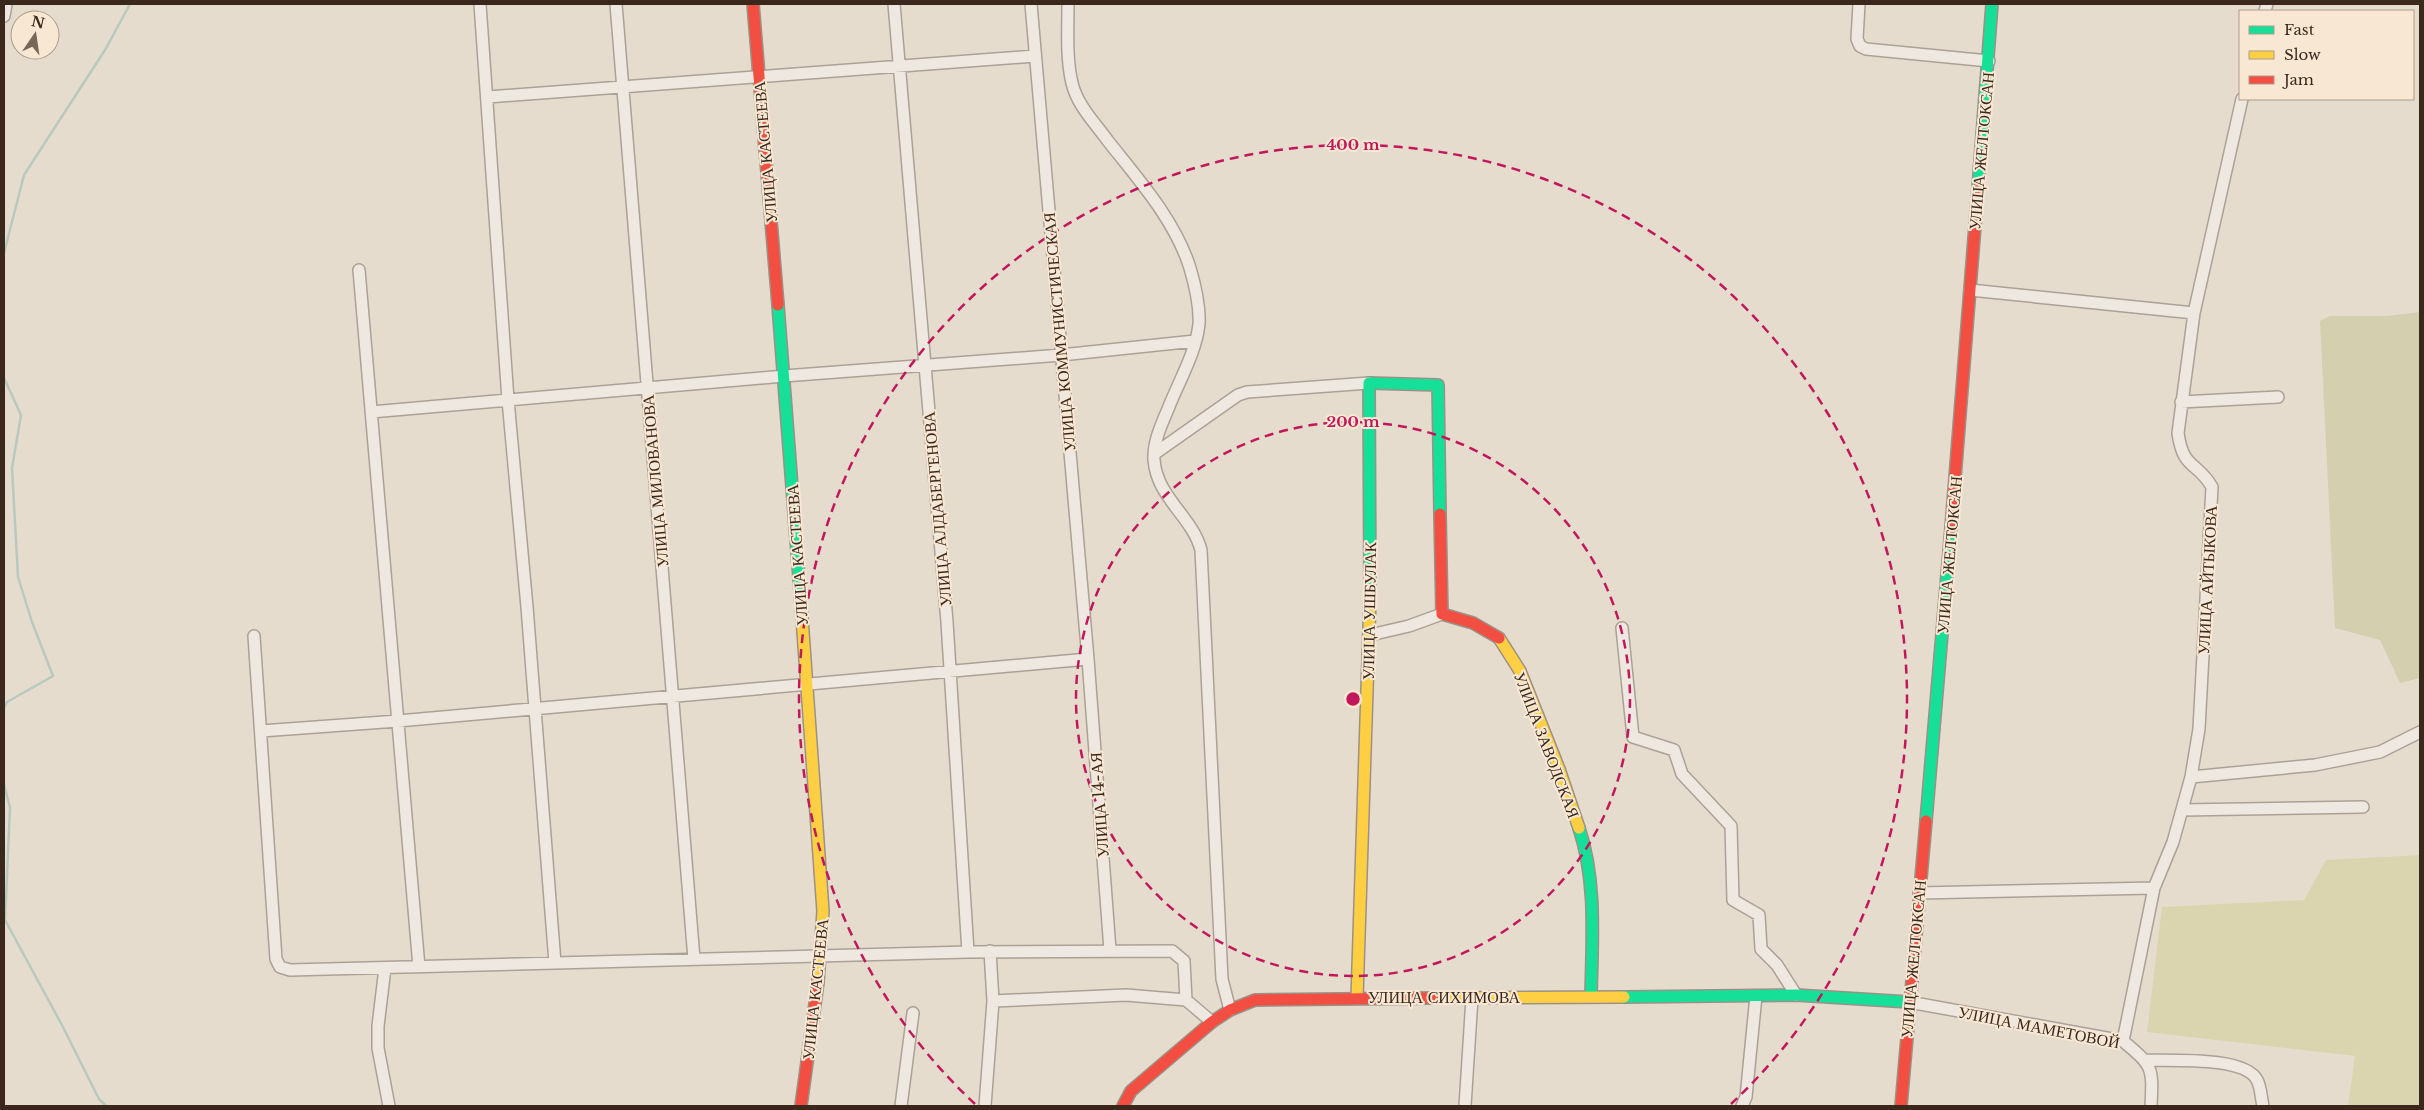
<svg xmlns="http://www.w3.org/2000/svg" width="2424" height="1110" font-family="'Libre Baskerville',serif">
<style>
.green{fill:#dad5af}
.cemetery{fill:#d3cfaf}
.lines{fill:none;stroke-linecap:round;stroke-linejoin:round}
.stream{stroke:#b8cabd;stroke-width:2.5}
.street-casing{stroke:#aba196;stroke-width:14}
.fast-casing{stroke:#9b9186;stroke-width:14}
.slow-casing{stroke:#9b9186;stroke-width:14}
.jam-casing{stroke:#9b9186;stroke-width:14}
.street{stroke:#eee8e0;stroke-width:11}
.fast{stroke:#16e098;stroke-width:11}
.slow{stroke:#ffcf43;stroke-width:11}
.jam{stroke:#f24e42;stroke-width:11}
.ring{fill:none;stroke:#c2185b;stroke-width:2.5;stroke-dasharray:9 6}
.labels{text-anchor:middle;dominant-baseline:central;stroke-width:4;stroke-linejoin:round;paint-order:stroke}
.street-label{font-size:16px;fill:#3b281d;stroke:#f8e8d3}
.centre{fill:#c2185b;stroke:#f8e8d3;stroke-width:2.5}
.ring-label{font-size:15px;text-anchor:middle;font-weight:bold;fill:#c2185b;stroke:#f8e8d3;stroke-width:4;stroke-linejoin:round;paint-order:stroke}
</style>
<rect width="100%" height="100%" fill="#e6dcce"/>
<!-- green -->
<path class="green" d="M2420 855V1106H2348L2355 1056 2147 1032 2162 907 2304 900 2326 860Z"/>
<!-- cemetery -->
<path class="cemetery" d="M2420 312V678L2400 683 2380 640 2335 628 2320 321 2330 316H2386Z"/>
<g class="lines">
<!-- stream -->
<path class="stream" d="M4 253 24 175 105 50 130 4
M4 378 21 415 12 468 18 577 32 622 53 676 7 702 4 708
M4 784 10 808 5 920 63 1027 99 1099 106 1106"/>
<!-- street casing -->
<g class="street-casing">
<path id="street" d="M480 4 508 400 527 607 555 963
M616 4 694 959
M894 4 947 622 968 952
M1031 4 1088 659 1110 950
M1068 4C1068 30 1066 58 1072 83 1077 105 1095 123 1108 141 1138 179 1175 220 1190 268 1195 285 1200 306 1199 324 1196 353 1178 383 1168 409 1161 425 1153 443 1154 460 1157 498 1192 516 1201 550L1222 979 1230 1010
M1859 4 1857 39 1860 46 1866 49 1989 61
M2265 11 2267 4
M4 16 6 4
M488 97 1035 56
M359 270 419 967
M1970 290 2194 313
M2181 402 2278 397
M371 412 784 376 1061 355 1195 341
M1154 454 1238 395 1247 392 1369 383
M1622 628 1633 737 1674 750 1682 774 1731 826 1733 900 1759 915 1761 949 1777 965 1796 995
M1370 635 1409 626 1442 614
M254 636 276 959 280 967 290 970 968 952 1172 951 1184 961 1186 1000
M261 731 398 721 1088 659
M2191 777 2315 765 2380 752 2420 732
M2182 810 2363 807
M1919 893 2154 888
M385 968 378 1026V1048L389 1106
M993 1001 1126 995 1186 1000 1212 1022
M1909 1002 2123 1041C2153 1066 2153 1067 2151 1106
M2123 1041 2154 888 2173 842 2191 777 2199 729 2212 487C2197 461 2183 470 2178 433L2194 313 2242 99
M2146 1060C2170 1061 2245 1056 2257 1080 2261 1087 2261 1098 2263 1106
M901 1106 913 1013
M985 1106 993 1001 990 951
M1465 1106 1472 998
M1742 1106 1746 1097 1756 996"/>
</g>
<!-- fast casing -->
<g class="fast-casing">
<path id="fast" d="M1978 188 1992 4
M778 305 801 604
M1370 598 1369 383 1438 385 1440 514
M1926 821 1951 528
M1579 828C1597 882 1592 940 1591 996
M1624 997 1796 995 1909 1002"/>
</g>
<!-- slow casing -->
<g class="slow-casing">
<path id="slow" d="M801 604 823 911 818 982
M1499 638 1520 671 1559 769 1579 828
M1357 998 1370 598
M1433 998 1624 997"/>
</g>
<!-- jam casing -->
<g class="jam-casing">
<path id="jam" d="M753 4 778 305
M1440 514 1442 614 1473 623 1499 638
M1951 528 1978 188
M801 1106 818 982
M1123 1106 1131 1091 1212 1022 1230 1010 1255 1000 1433 998
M1901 1106 1926 821"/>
</g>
<!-- street -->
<use href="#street" class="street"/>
<!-- fast -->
<use href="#fast" class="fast"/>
<!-- slow -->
<use href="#slow" class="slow"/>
<!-- jam -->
<use href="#jam" class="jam"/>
</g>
<!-- distance rings -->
<g class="ring">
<circle cx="1353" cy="699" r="277"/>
<path d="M975 1104A554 554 0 1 1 1731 1104"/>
</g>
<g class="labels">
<!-- street labels -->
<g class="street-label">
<text transform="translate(1981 151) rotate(-85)">УЛИЦА ЖЕЛТОКСАН</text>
<text transform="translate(765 152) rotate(-95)">УЛИЦА КАСТЕЕВА</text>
<text transform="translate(1059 332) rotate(-95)">УЛИЦА КОММУНИСТИЧЕСКАЯ</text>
<text transform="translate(655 481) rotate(-95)">УЛИЦА МИЛОВАНОВА</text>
<text transform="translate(937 509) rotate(-95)">УЛИЦА АЛДАБЕРГЕНОВА</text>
<text transform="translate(797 555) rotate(-94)">УЛИЦА КАСТЕЕВА</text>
<text transform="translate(1949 555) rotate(-85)">УЛИЦА ЖЕЛТОКСАН</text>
<text transform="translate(2207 580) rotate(-87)">УЛИЦА АЙТЫКОВА</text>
<text transform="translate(1369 611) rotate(-89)">УЛИЦА УШБУЛАК</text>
<text transform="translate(1547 745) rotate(69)">УЛИЦА ЗАВОДСКАЯ</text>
<text transform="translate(1099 805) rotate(-94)">УЛИЦА 14-АЯ</text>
<text transform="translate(1913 959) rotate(-85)">УЛИЦА ЖЕЛТОКСАН</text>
<text transform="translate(815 989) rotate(-84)">УЛИЦА КАСТЕЕВА</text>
<text x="1444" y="997">УЛИЦА СИХИМОВА</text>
<text transform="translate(2039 1027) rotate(11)">УЛИЦА МАМЕТОВОЙ</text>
</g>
</g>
<circle cx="1353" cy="699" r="8" class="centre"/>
<g class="ring-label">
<text x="1353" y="150">400 m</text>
<text x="1353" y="427">200 m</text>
</g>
<!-- border -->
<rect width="2424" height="1110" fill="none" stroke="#3b281d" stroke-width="10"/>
<!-- legend -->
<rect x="2239" y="10" width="175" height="90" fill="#f8e8d3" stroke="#ac9b8a"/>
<rect x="2249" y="26" width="25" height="8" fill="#16e098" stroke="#ac9b8a"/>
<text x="2284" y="35" font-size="15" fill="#3b281d">Fast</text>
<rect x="2249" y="51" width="25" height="8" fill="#ffcf43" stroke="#ac9b8a"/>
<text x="2284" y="60" font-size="15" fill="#3b281d">Slow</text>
<rect x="2249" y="76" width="25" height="8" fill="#f24e42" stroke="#ac9b8a"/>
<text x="2284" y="85" font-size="15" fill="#3b281d">Jam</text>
<!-- north arrow -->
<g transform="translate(35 35) rotate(13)"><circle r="24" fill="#f8e8d3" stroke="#ac9b8a"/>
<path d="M0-4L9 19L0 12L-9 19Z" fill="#77675b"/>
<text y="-8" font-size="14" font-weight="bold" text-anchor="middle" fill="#3b281d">N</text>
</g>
</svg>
